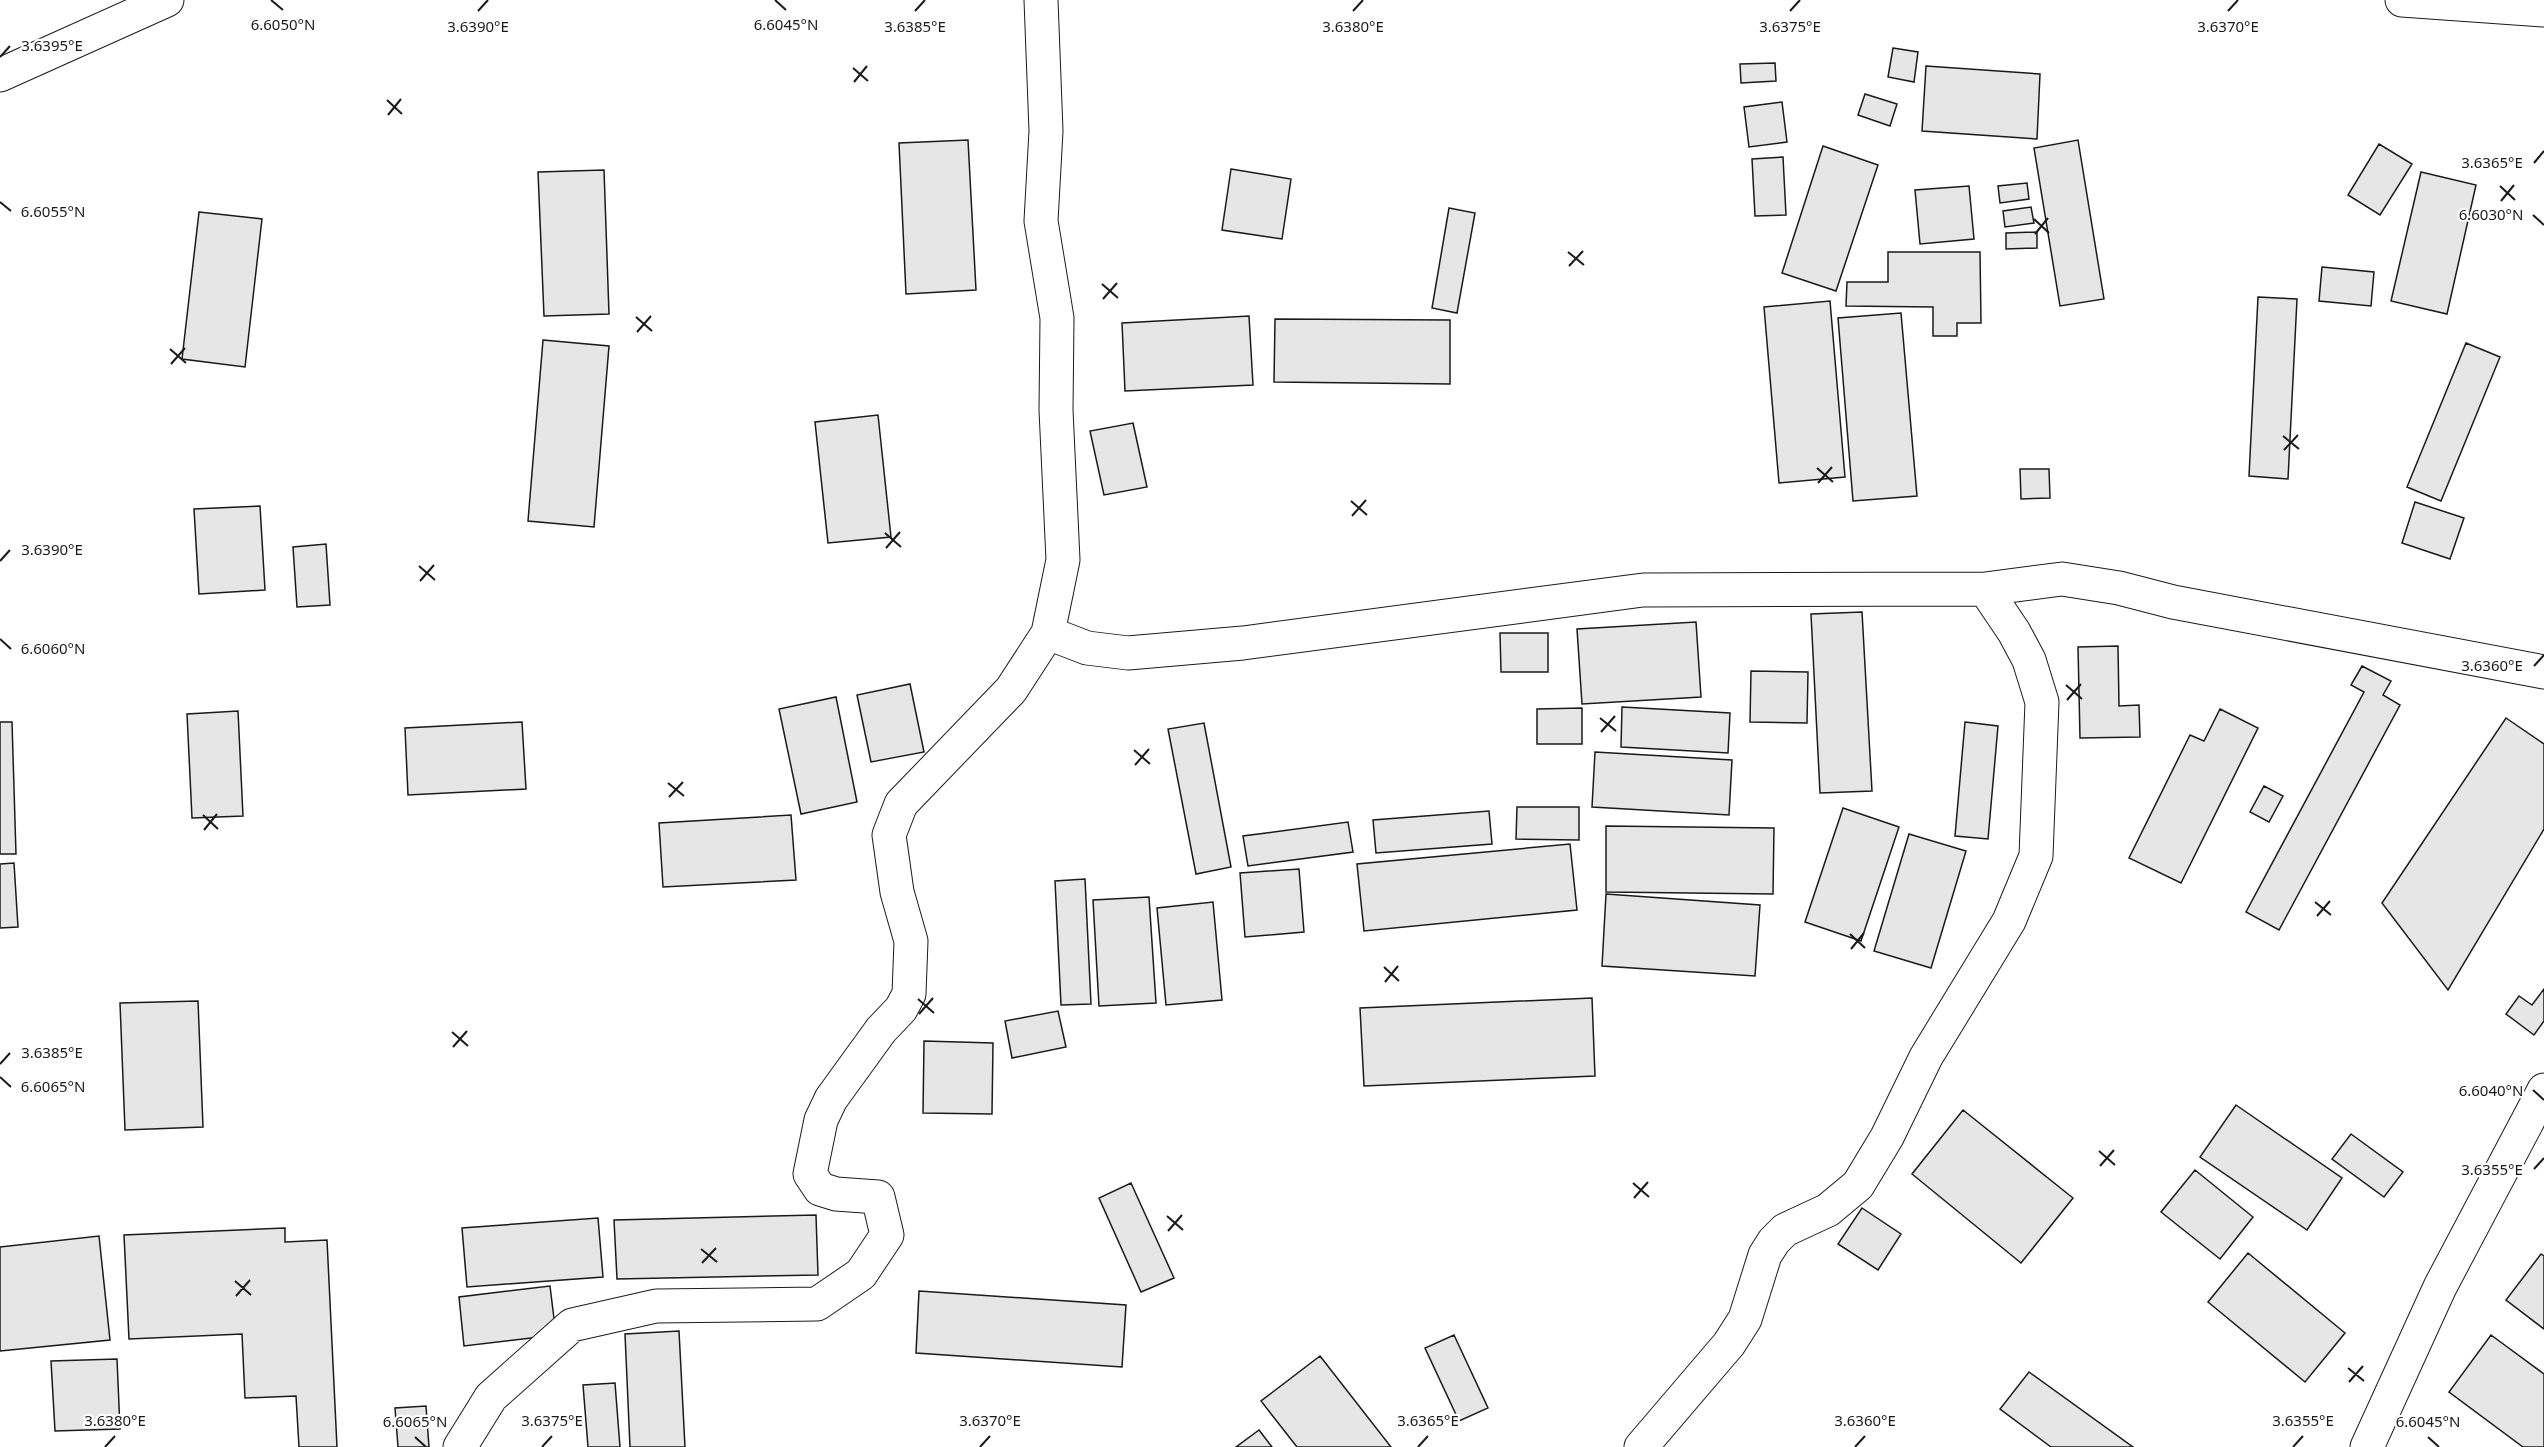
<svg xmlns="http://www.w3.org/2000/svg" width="2544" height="1447" font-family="'Noto Sans',sans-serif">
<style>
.building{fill:#e6e6e6;stroke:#1a1a1a;stroke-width:1.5}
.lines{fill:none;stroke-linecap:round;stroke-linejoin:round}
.minor-casing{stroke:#1a1a1a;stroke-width:35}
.minor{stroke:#fff;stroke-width:33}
.ticks{fill:none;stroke:#1a1a1a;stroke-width:2}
.ticks-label{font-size:15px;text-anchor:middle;fill:#1a1a1a;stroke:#fff;stroke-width:4.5;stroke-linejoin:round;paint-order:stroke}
</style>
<rect width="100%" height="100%" fill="#fff"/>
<!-- building -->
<path class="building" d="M1893 48 1918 52 1914 82 1888 77Z
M1775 63 1776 81 1741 83 1740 64Z
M1926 66 2040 74 2037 139 1922 131Z
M1865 94 1897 104 1890 126 1858 115Z
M1782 102 1787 142 1749 147 1744 107Z
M968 140 976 290 906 294 899 143Z
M2078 140 2104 299 2060 306 2034 148Z
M2379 144 2412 164 2380 215 2348 195Z
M1823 146 1878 165 1836 291 1782 273Z
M1783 157 1786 215 1755 216 1752 159Z
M1231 169 1291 179 1282 239 1222 230Z
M604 170 609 314 544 316 538 172Z
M2421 172 2476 185 2447 314 2391 301Z
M2027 183 2029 199 2000 203 1998 186Z
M1969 186 1974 239 1920 244 1915 190Z
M2031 207 2034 223 2005 227 2003 211Z
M1449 208 1475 213 1457 313 1432 308Z
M199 212 262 219 245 367 182 359Z
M2037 232V248L2006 249V233Z
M1888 252H1980L1981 323H1957V336H1933V307L1846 306 1847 282H1888Z
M2322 267 2374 272 2371 306 2319 301Z
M2258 297 2297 299 2288 479 2249 476Z
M1830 301 1845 477 1779 483 1764 307Z
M1901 313 1917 496 1853 501 1838 318Z
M1249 316 1253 385 1125 391 1122 323Z
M1275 319 1450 320V384L1274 382Z
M543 340 609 346 594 527 528 521Z
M2466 343 2500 357 2441 501 2407 487Z
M878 415 891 537 828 543 815 422Z
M1133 423 1147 487 1104 495 1090 431Z
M2020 469H2049L2050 498 2021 499Z
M2415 502 2464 518 2450 559 2402 543Z
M260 506 265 590 199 594 194 509Z
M326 544 330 605 297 607 293 547Z
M1862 612 1872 791 1820 793 1811 614Z
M1696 622 1701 697 1582 704 1577 629Z
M1500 633H1548V672H1501Z
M2118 646 2119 706 2139 705 2140 737 2080 738 2078 647Z
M2362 666 2391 681 2383 695 2400 705 2279 930 2246 912 2364 692 2351 685Z
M1751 671 1808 672 1807 723 1750 722Z
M910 684 924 752 871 762 857 695Z
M836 697 857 802 801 814 779 709Z
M1622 707 1730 713 1728 753 1621 747Z
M1582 708V744H1537V709Z
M2220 709 2258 728 2181 883 2129 858 2190 735 2204 741Z
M238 711 243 816 192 818 187 714Z
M2506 718 2544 744V829L2448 990 2382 903Z
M0 722H12L16 854H0Z
M522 722 526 789 408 795 405 728Z
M1965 722 1998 726 1988 839 1955 836Z
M1204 723 1231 867 1196 874 1168 729Z
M1595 752 1732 760 1729 815 1592 807Z
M2264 786 2283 796 2269 822 2250 812Z
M1517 807H1579V840L1516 839Z
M1843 808 1899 827 1861 941 1805 922Z
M1489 811 1492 844 1376 853 1373 820Z
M791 815 796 880 663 887 659 823Z
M1348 822 1353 852 1248 866 1243 836Z
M1606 826 1774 828 1773 894 1606 892Z
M1909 834 1966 851 1931 968 1874 951Z
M1570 844 1577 910 1364 931 1357 864Z
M14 863 18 927 0 928V864Z
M1299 869 1304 932 1245 937 1240 873Z
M1085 879 1091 1004 1061 1005 1055 881Z
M1606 894 1760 905 1755 976 1602 966Z
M1149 897 1156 1003 1099 1006 1093 900Z
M1213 902 1222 1000 1166 1005 1157 908Z
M2544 989V1021L2534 1035 2506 1014 2519 996 2532 1005Z
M1592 998 1595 1076 1364 1086 1360 1008Z
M198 1001 203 1127 125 1130 120 1003Z
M1058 1011 1066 1047 1012 1058 1005 1021Z
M924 1041 993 1043 992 1114 923 1113Z
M2236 1105 2342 1178 2307 1230 2200 1157Z
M1963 1110 2073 1198 2021 1263 1912 1174Z
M2351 1134 2403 1172 2384 1197 2332 1159Z
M2195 1170 2253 1217 2220 1259 2161 1212Z
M1131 1183 1174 1278 1141 1292 1099 1198Z
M1862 1208 1901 1234 1878 1270 1838 1244Z
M816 1215 818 1275 617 1279 614 1220Z
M598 1218 603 1277 467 1287 462 1228Z
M285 1228V1242L327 1240 337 1447H299L296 1396 245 1398 242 1334 129 1339 124 1235Z
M99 1236 110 1340 0 1351V1247Z
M2248 1253 2345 1333 2305 1382 2208 1302Z
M2541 1254 2544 1256V1329L2506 1300Z
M550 1286 556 1335 464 1346 459 1297Z
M919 1291 1126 1305 1122 1367 916 1353Z
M679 1331 685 1447H630L625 1334Z
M1454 1335 1488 1408 1459 1421 1425 1348Z
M2491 1335 2544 1374V1447H2523L2449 1392Z
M1320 1356 1391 1447H1297L1261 1401Z
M117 1359 120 1429 55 1431 51 1361Z
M2029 1372 2133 1447H2051L2000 1409Z
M615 1383 620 1447H588L583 1385Z
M426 1406 429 1447H398L395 1408Z
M1259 1430 1272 1447H1236Z"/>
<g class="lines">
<!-- minor casing -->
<g class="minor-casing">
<path id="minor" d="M2402 0 2544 10
M0 75 167 0
M1048 633 1087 648 1128 653 1243 643 1643 590 1985 589 2062 579 2119 588 2173 602 2544 672
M460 1447 491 1397 572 1325 656 1306 817 1304 861 1274 887 1235 878 1197 836 1194 820 1189 810 1174 821 1120 831 1099 881 1030 901 1009 909 994 911 941 897 892 889 835 901 804 1011 690 1048 633 1063 560 1056 410 1057 318 1041 221 1046 131 1041 0
M1641 1447 1729 1344 1745 1319 1765 1255 1774 1241 1785 1230 1828 1210 1858 1185 1887 1137 1926 1057 2009 921 2036 856 2042 702 2029 660 2014 632 1985 589
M2367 1447 2440 1287 2544 1090"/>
</g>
<!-- minor -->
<use href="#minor" class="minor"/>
</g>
<!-- ticks -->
<path class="ticks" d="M271 0 283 10M775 0 786 10M478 11 488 0M915 11 925 0M1353 11 1363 0M1790 11 1800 0M2228 11 2238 0M0 57 10 46M853 68 868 81M854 82 867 66M387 100 402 114M388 115 401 99M2534 163 2544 151M2500 186 2515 200M2501 201 2514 185M0 202 11 211M2533 215 2544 225M2034 219 2049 233M2035 234 2048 218M1568 252 1584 265M1569 266 1583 251M1102 284 1118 298M1103 299 1117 283M636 317 652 331M637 332 651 316M170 349 186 363M171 364 185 348M2283 436 2299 449M2284 450 2298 435M1817 468 1833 482M1818 483 1832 467M1351 501 1367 515M1352 516 1366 500M885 533 901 547M886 548 900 532M0 561 10 550M419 566 435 580M420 581 434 565M0 639 11 649M2534 666 2544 655M2066 685 2082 699M2067 700 2081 684M1600 718 1616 731M1601 732 1615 716M1134 750 1150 764M1135 765 1149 749M668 783 684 796M669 797 683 782M203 815 218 829M204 830 217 814M2315 902 2331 915M2317 916 2330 901M1850 934 1865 948M1851 949 1864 933M1384 967 1399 981M1385 982 1398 966M918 999 934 1013M919 1014 933 998M452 1032 468 1046M453 1047 467 1031M0 1064 10 1053M0 1077 11 1087M2533 1090 2544 1100M2099 1151 2115 1165M2100 1166 2114 1150M2534 1169 2544 1158M1633 1183 1649 1197M1634 1198 1648 1182M1167 1216 1183 1230M1168 1231 1182 1215M701 1249 717 1262M702 1263 716 1248M235 1281 251 1295M236 1296 250 1280M2348 1368 2364 1381M2349 1382 2363 1366M415 1437 426 1447M2428 1437 2439 1447M105 1447 115 1436M542 1447 552 1436M980 1447 990 1436M1418 1447 1428 1436M1855 1447 1865 1436M2293 1447 2303 1436"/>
<g class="ticks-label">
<text x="283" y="30">6.6050°N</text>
<text x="786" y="30">6.6045°N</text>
<text x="915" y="32">3.6385°E</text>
<text x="478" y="32">3.6390°E</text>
<text x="1353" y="32">3.6380°E</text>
<text x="1790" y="32">3.6375°E</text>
<text x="2228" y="32">3.6370°E</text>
<text x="52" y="51">3.6395°E</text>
<text x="2492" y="168">3.6365°E</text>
<text x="53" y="217">6.6055°N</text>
<text x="2491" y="220">6.6030°N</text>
<text x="52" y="555">3.6390°E</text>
<text x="53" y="654">6.6060°N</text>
<text x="2492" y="671">3.6360°E</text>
<text x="52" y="1058">3.6385°E</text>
<text x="53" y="1092">6.6065°N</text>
<text x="2491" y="1096">6.6040°N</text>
<text x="2492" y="1175">3.6355°E</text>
<text x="115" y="1426">3.6380°E</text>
<text x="552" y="1426">3.6375°E</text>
<text x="990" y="1426">3.6370°E</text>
<text x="1428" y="1426">3.6365°E</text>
<text x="1865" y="1426">3.6360°E</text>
<text x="2303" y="1426">3.6355°E</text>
<text x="415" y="1427">6.6065°N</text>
<text x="2428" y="1427">6.6045°N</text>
</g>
</svg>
